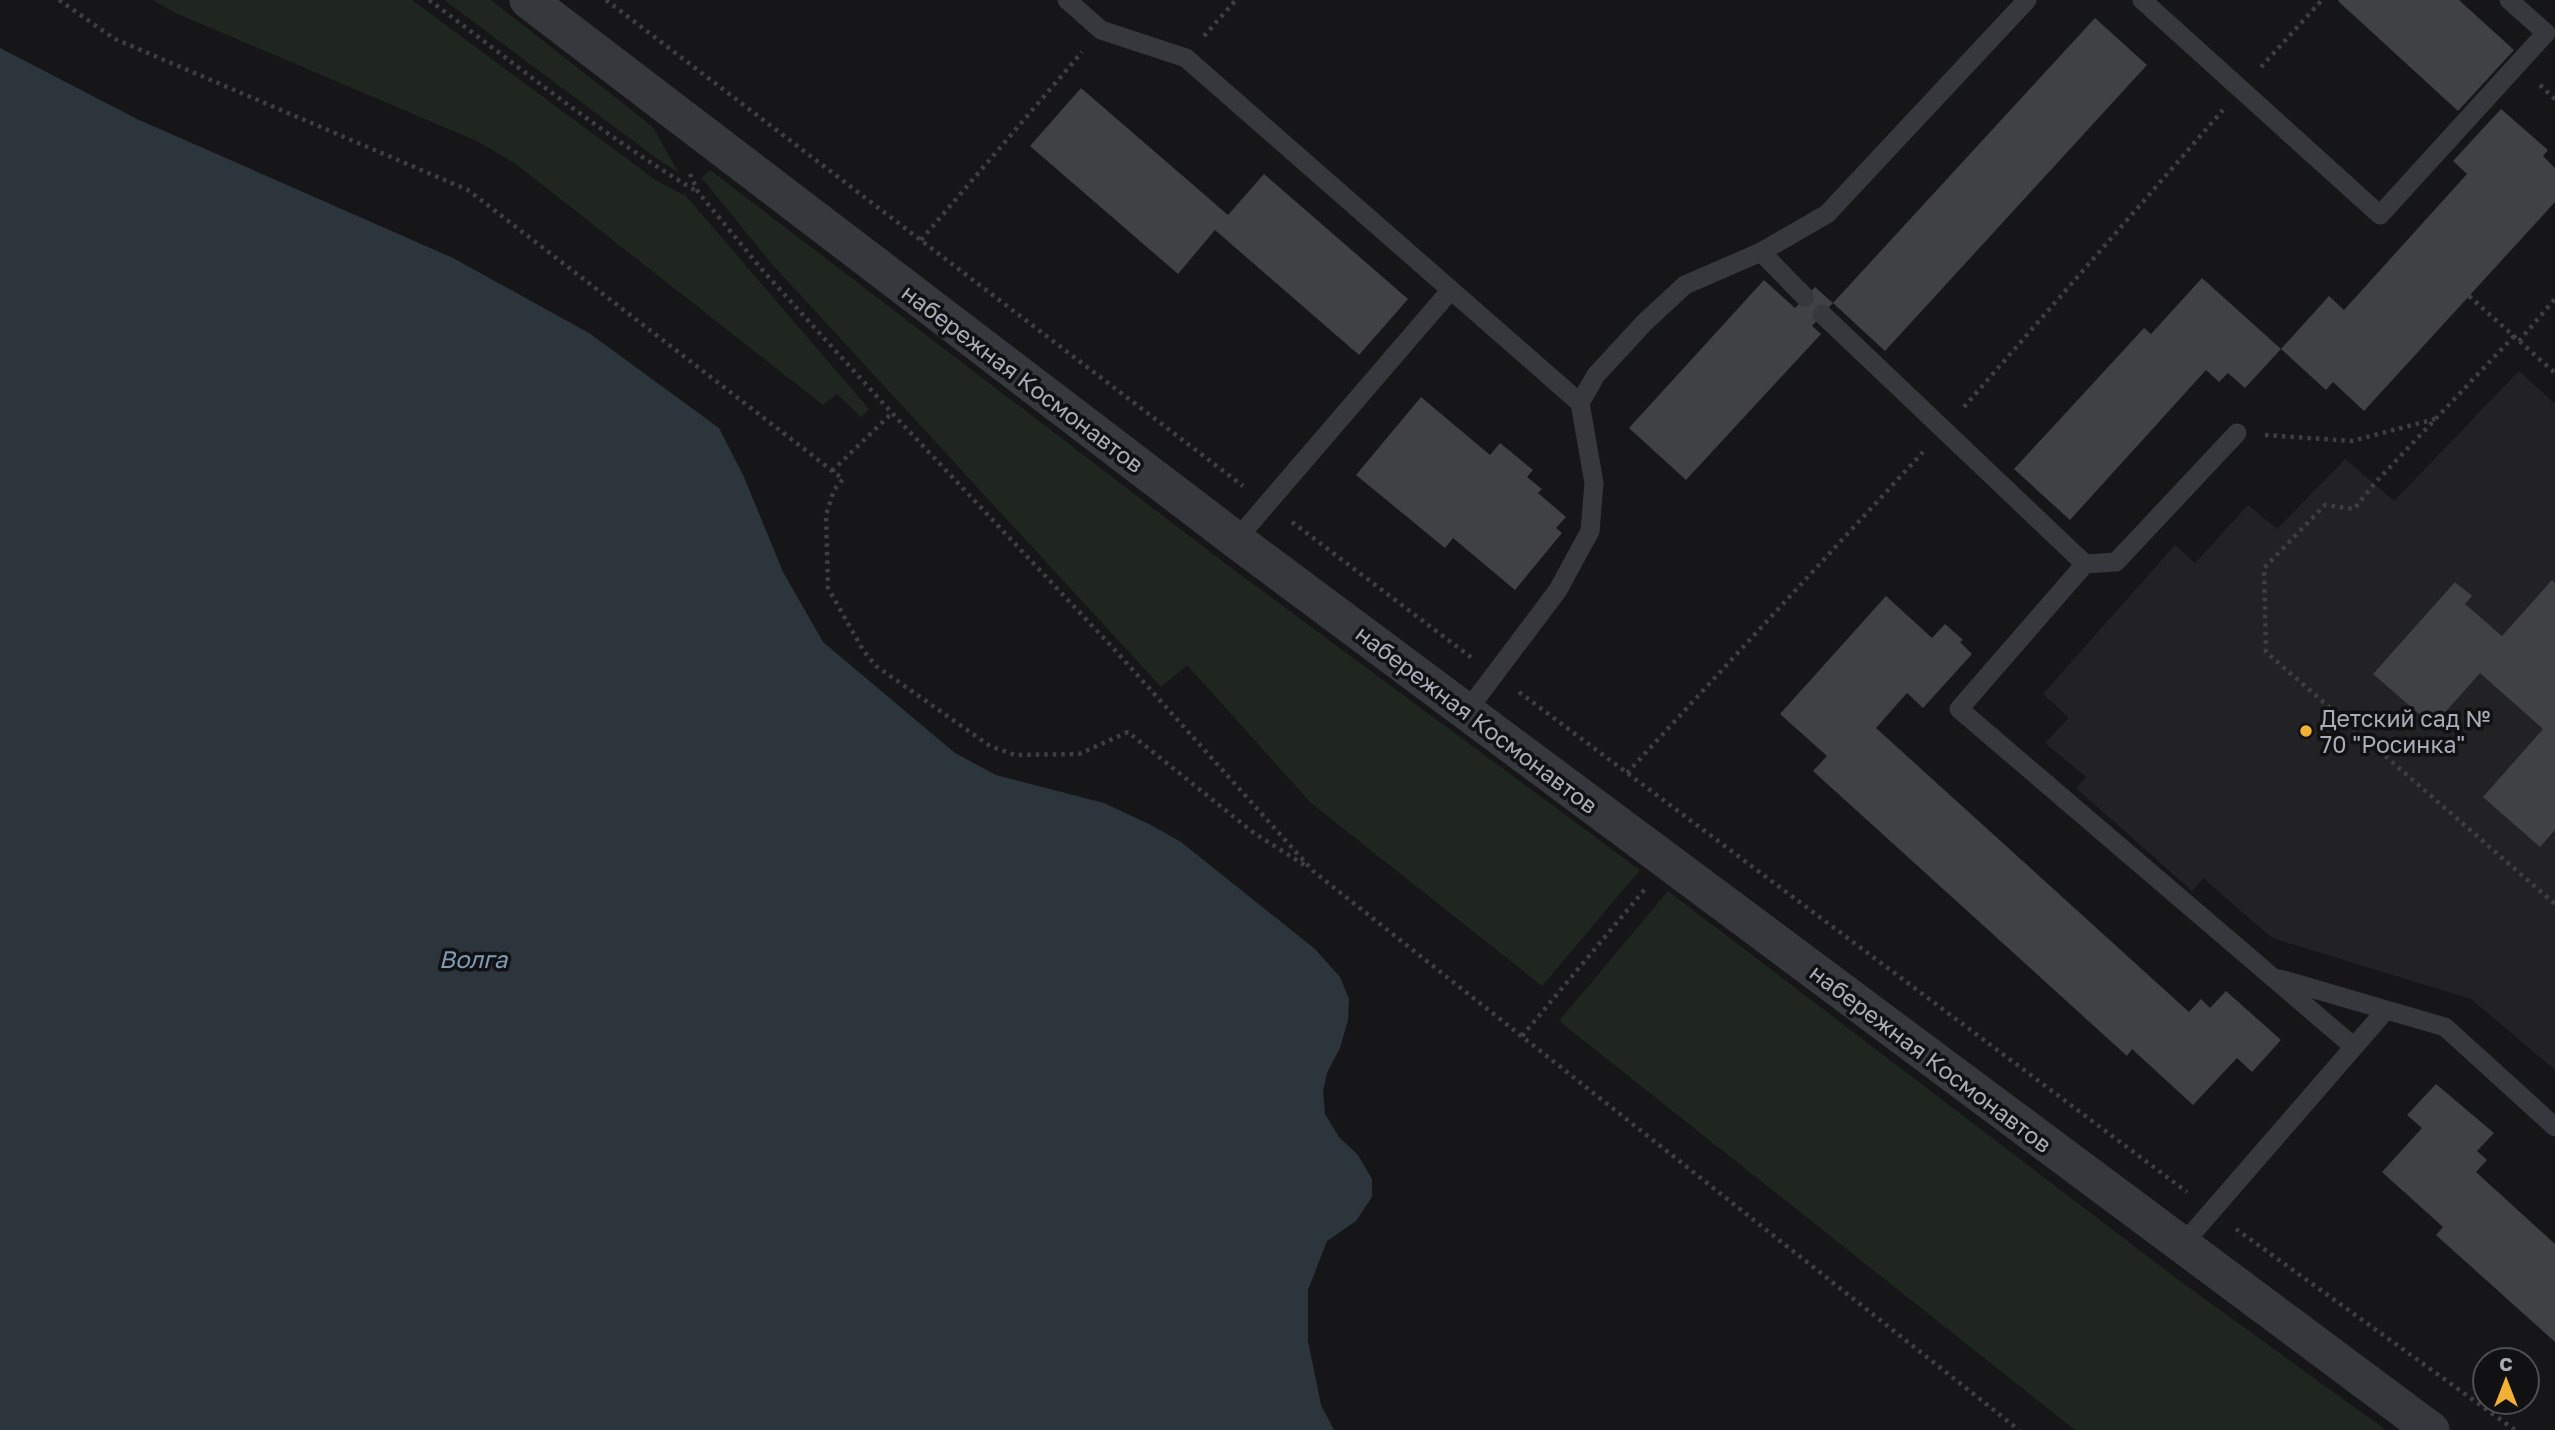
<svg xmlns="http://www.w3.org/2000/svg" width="2555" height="1430" font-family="'Golos Text',sans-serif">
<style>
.built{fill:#222225}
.green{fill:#1e261f}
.water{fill:#2c353c}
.building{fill:#404145}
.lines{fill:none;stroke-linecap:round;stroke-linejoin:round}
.path{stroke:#3d3f44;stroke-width:4.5;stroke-dasharray:3.5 5;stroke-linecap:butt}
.lane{stroke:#37383d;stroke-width:19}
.street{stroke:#37383d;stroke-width:37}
.poi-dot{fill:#f2b134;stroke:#111113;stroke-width:2.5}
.labels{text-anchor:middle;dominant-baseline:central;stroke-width:7;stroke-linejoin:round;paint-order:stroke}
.street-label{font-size:23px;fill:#a8adb8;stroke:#111113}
.poi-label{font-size:23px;fill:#a8adb8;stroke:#111113;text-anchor:start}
.water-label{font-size:24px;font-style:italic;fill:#7f9bb3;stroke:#111113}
</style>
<rect width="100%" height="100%" fill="#161618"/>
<!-- built -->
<path class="built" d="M2519 371 2555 404V1070L2471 999 2272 938 2203 878 2192 891 2076 788 2086 777 2045 743 2069 718 2043 694 2175 545 2195 563 2248 505 2277 529 2345 459 2394 501Z"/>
<!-- green -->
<path class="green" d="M153 0H412L657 181 686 196 869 409 861 417 837 394 823 405 517 165 479 142 171 11Z
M444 0H491L653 127 678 172 659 160Z
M710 170 1230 567 1640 870 1542 986 1311 803 1187 665 1161 687 771 263 702 178Z
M1668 891 2180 1281 2386 1430H2075L1559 1021Z"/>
<!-- water -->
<path class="water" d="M0 48 137 119 453 258 589 333 719 428 744 477 783 572 823 642 955 753 996 775 1104 803 1151 825 1181 842 1315 949 1340 977 1349 999 1348 1020 1340 1048 1327 1073 1323 1091 1325 1114 1339 1137 1358 1155 1372 1179V1197L1356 1221 1327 1241 1308 1290V1341L1321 1405 1334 1430H0Z"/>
<!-- building -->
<path class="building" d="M2339 0H2459L2514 50 2458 111 2338 1Z
M2095 18 2147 65 1885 351 1833 303Z
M1081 88 1228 215 1264 174 1408 299 1359 355 1215 230 1178 274 1030 146Z
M2501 109 2548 150 2543 156 2555 168V202L2364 411 2333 382 2326 390 2281 349 2329 296 2344 310 2467 174 2453 161Z
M2202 278 2281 349 2245 388 2228 373 2219 382 2206 370 2070 520 2014 469 2144 328 2151 334Z
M1764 280 1795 308 1815 287 1833 303 1812 326 1821 334 1686 480 1629 428Z
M1421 397 1490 455 1500 443 1533 470 1527 477 1542 489 1538 493 1566 517 1556 528 1562 533 1515 590 1453 538 1445 548 1356 475Z
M2552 580 2555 583V830L2540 847 2483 797 2543 729 2480 673 2433 726 2373 674 2455 582 2472 596 2465 604 2502 636Z
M1886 596 1932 638 1945 624 1963 640 1960 642 1972 654 1923 708 1907 693 1876 728 2189 1012 2201 999 2210 1008 2226 991 2281 1040 2252 1072 2237 1058 2193 1105 2132 1049 2127 1056 1813 771 1827 756 1780 714Z
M2436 1084 2494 1133 2477 1151 2487 1160 2476 1172 2555 1244V1342L2436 1235 2443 1227 2382 1172 2422 1128 2407 1115Z"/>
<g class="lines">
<!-- path -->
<path class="path" d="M59 0 115 39 468 190 843 479 834 490 826 515 828 588 863 650 876 666 990 746 1015 755 1079 754 1128 732 1254 833 1306 866
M429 0C517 65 603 136 698 192
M606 0 1243 486
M1204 36 1236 0
M2261 67 2322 0
M2540 85 2555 99
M690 174 698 192 764 272 892 413 1114 649 1313 871 2019 1430
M921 240 1082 52
M2469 296 2555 373
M2514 336 2374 484 2354 509 2325 505 2264 568 2266 652 2555 904
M2519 341 2555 299
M1964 407 2223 110
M2265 435 2352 441 2435 419
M832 471 892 413
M1292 522 1472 658
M1519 692 2187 1192
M1627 773 1923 452
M1522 1036 1645 889
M2236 1229 2515 1430"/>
<!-- lane -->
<path class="lane" d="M1067 0 1101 30 1186 58 1580 403
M2142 0 2380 215 2546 33 2509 0
M1761 252 1805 297
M1822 314 2085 564
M2237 433 2116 562 2085 564 1959 709 2354 1047
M1236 540 1450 291
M1467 711 1558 590 1590 531 1594 483 1580 403 1596 375 1645 322 1685 285 1761 252 1827 214 2027 0
M2280 979 2445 1027 2555 1127
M2183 1244 2386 1010"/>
<!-- street -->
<path class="street" d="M528 0 1236 540 2431 1430"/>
</g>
<!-- markers -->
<circle class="poi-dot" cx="2306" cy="731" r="7"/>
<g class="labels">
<!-- street labels -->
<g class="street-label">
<text transform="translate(1023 378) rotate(37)">набережная Космонавтов</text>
<text transform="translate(1477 719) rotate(37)">набережная Космонавтов</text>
<text transform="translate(1931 1058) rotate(37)">набережная Космонавтов</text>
</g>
<!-- poi labels -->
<g class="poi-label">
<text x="2320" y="718">Детский сад №<tspan x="2320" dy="26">70 "Росинка"</tspan></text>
</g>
<!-- water labels -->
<g class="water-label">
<text x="473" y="958">Волга</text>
</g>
</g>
<!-- north arrow -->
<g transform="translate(2506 1381)"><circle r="33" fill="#111113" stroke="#4d4f55" stroke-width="2"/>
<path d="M0-5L12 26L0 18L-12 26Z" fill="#f2b134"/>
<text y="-10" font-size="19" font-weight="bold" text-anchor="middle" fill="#a8adb8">С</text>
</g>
</svg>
